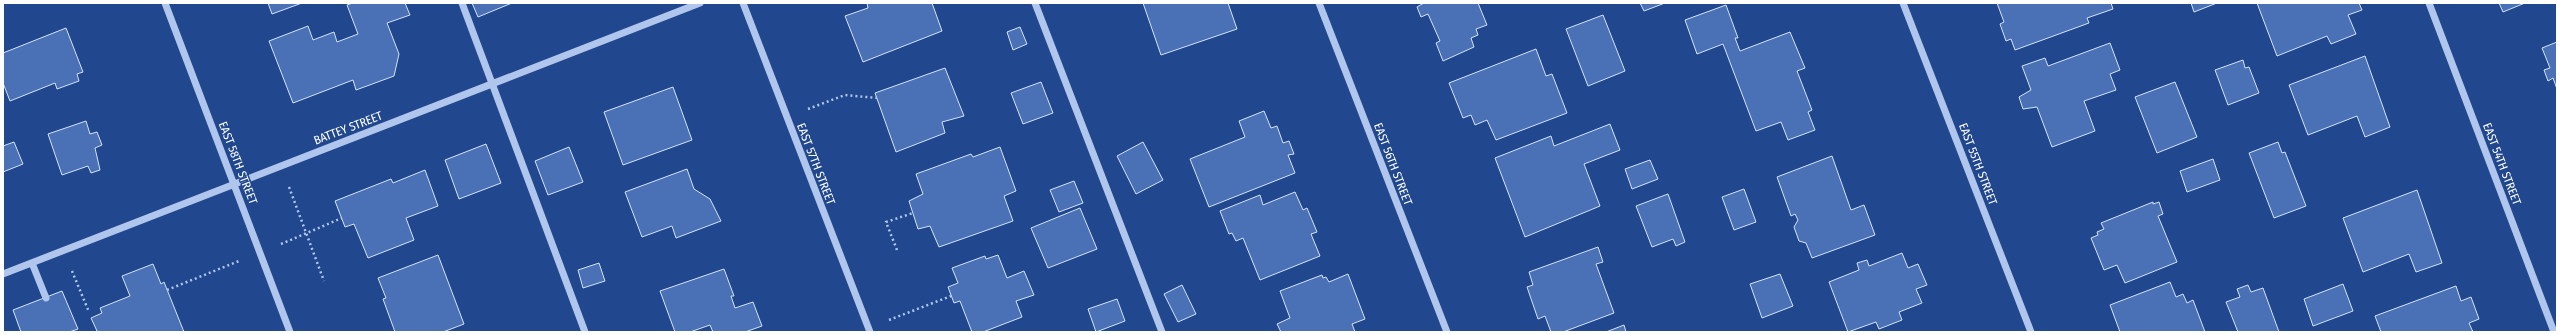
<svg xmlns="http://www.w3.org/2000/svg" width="2560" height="335" font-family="'Fira Sans Condensed',sans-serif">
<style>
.building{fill:#4a71b5;stroke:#d5e3f9}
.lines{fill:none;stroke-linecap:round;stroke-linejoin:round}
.path{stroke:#b0c6ec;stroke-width:2.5;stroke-dasharray:2 3;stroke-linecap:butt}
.minor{stroke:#b0c6ec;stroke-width:7}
.labels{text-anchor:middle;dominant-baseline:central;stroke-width:3;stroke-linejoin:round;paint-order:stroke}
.street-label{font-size:12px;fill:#fff;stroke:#21488e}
</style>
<rect width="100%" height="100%" fill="#21488e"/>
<!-- building -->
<path class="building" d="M268 3H302L272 14Z
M353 3H405L410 15 387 23 399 54 394 76 356 90 353 80 293 103 269 41 308 26 313 40 334 32 337 42 358 34 347 5Z
M472 3H512L478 17Z
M867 3H932L942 31 863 62 845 16 868 8Z
M1143 3H1228L1237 29 1161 55Z
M1478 3 1487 25 1476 29 1478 35 1471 38 1474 47 1443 61 1436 43 1440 41 1428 14 1421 17 1417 7 1424 3Z
M1640 3H1665L1644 11Z
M1997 3H2111L2113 9 2087 18 2089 23 2015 50 2011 39 2006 41 2000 24 2004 22Z
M2191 3H2217L2194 12Z
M2257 3H2359L2362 10 2348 15 2356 34 2331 44 2327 36 2277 56Z
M2499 3H2525L2503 12Z
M1726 5 1738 38H1735L1740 51 1790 32 1805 68 1797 71 1812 110 1808 112 1815 130 1788 140 1781 122 1756 131 1723 44 1697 54 1685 20Z
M1603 15 1625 71 1588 86 1566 29Z
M1020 27 1027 44 1013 50 1007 32Z
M66 28 83 72 77 74 79 81 57 89 55 83 10 101 3 83V53Z
M2557 42V89L2553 78 2548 81 2544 70 2550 68 2542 48Z
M2110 43 2120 70 2110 74 2116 90 2084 101 2095 131 2052 147 2037 107 2023 109 2019 97 2031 90 2022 66 2045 58 2048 66Z
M1536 49 1546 76 1552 74 1567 113 1496 140 1487 120 1475 125 1471 115 1463 118 1449 83Z
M2365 56 2390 127 2365 137 2357 116 2308 135 2289 85Z
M2243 60 2245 68 2249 67 2259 93 2228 105 2215 70Z
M945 68 964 116 942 122 945 133 896 152 875 93Z
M1041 82 1053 113 1023 124 1011 93Z
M2175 82 2197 137 2157 153 2135 97Z
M673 87 692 140 623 165 604 112Z
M1264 111 1271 128 1277 126 1283 143 1289 141 1294 154 1288 155 1295 173 1209 207 1190 159 1245 137 1239 121Z
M86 121 90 134 97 132 102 145 95 148 100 170 91 173 88 166 62 175 48 134Z
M1610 124 1620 150 1584 164 1600 206 1525 237 1495 158 1551 136 1554 146Z
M14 142 23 164 3 172V146Z
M1143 142 1163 180 1136 194 1117 156Z
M2278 142 2282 153 2285 152 2306 206 2274 218 2249 153Z
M486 144 501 183 459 199 445 160Z
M569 147 583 182 548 195 535 161Z
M1000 147 1016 191 1004 196 1013 221 939 247 930 226 918 229 909 201 923 194 916 174 971 154 973 157Z
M1832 156 1851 210 1864 205 1875 235 1812 258 1806 243 1799 241 1794 227 1798 220 1795 214 1791 216 1777 177Z
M2213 159 2220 180 2187 192 2180 171Z
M1650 160 1658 179 1632 189 1625 169Z
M687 169 694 189 710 199 721 221 676 238 672 226 642 237 625 192Z
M425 170 438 206 406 218 414 240 368 258 354 224 345 227 335 201 391 179 393 183Z
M1074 181 1083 203 1059 212 1050 190Z
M1744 189 1756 222 1734 230 1722 197Z
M2417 190 2442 263 2416 272 2409 254 2363 272 2343 218Z
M1295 192 1303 210 1307 208 1317 232 1311 234 1320 256 1260 280 1243 238 1236 241 1232 233 1229 234 1220 211 1260 195 1263 205Z
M1668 194 1685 242 1676 246 1673 239 1652 247 1636 206Z
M2153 202V204L2159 202 2163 214 2158 216 2177 262 2125 283 2117 265 2104 270 2091 238 2098 235 2097 232 2104 229 2101 223Z
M1080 208 1097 249 1048 268 1031 228Z
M1598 247 1603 262 1596 264 1614 313 1563 332H1551L1545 316 1538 319 1527 287 1533 285 1529 272Z
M1902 253 1908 268 1918 264 1927 285 1916 289 1922 303 1899 312 1902 320 1879 329 1876 322 1848 332 1829 282 1859 270 1857 263 1867 260 1869 266Z
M438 255 464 324 443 332H395L383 299 386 298 378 278Z
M998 255 1007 278 1024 271 1034 295 1016 301 1022 317 983 332H972L960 301 954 303 948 287 958 283 952 268 985 256 986 259Z
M599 263 605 281 583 288 578 270Z
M153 264 161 284 164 282 184 332H94L97 331 91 318 102 313 100 308 130 296 122 276Z
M724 269 734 296H731L735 308 753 302 762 326 745 332H713L710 325 690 332H675L660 291Z
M1348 274 1365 319 1352 324 1355 332H1281L1277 324 1290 318 1280 291 1322 275 1323 278 1326 277 1329 282Z
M1780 274 1793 306 1762 318 1750 284Z
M2170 282 2176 297 2183 294 2187 303 2193 300 2205 332H2120L2110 305Z
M2343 284 2353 311 2313 326 2304 299Z
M1182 285 1196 314 1178 322 1164 294Z
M2248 285 2251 292 2263 288 2279 332H2238L2226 302 2240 297 2237 289Z
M2456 286 2461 301 2471 297 2479 319 2469 323 2473 332H2381L2375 316Z
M62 291 78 329 69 332H21L13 310Z
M1117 299 1125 321 1096 332 1088 309Z
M1624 325 1626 332H1606Z"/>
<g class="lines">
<!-- path -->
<path class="path" d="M808 109 845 95 877 98
M289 187 324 281
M281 244 342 218
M897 250 886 222 913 213
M72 271 89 312
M167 290 239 261
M889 320 951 296"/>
<!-- minor -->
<path class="minor" d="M165 3 290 332
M462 3 585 332
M743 3 870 332
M1035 3 1162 332
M1319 3 1447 332
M1903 3 2031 332
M2429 3 2554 332
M32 263 46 298
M3 274 700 3"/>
</g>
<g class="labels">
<!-- street labels -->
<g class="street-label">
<text transform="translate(348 128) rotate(-21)">BATTEY STREET</text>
<text transform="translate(238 163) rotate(69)">EAST 58TH STREET</text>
<text transform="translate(816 164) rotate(69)">EAST 57TH STREET</text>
<text transform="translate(1393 164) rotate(69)">EAST 56TH STREET</text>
<text transform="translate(1978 164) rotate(69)">EAST 55TH STREET</text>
<text transform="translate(2502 164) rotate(69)">EAST 54TH STREET</text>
</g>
</g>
<!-- border -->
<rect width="2560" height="335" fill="none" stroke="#ffffff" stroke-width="8"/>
</svg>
